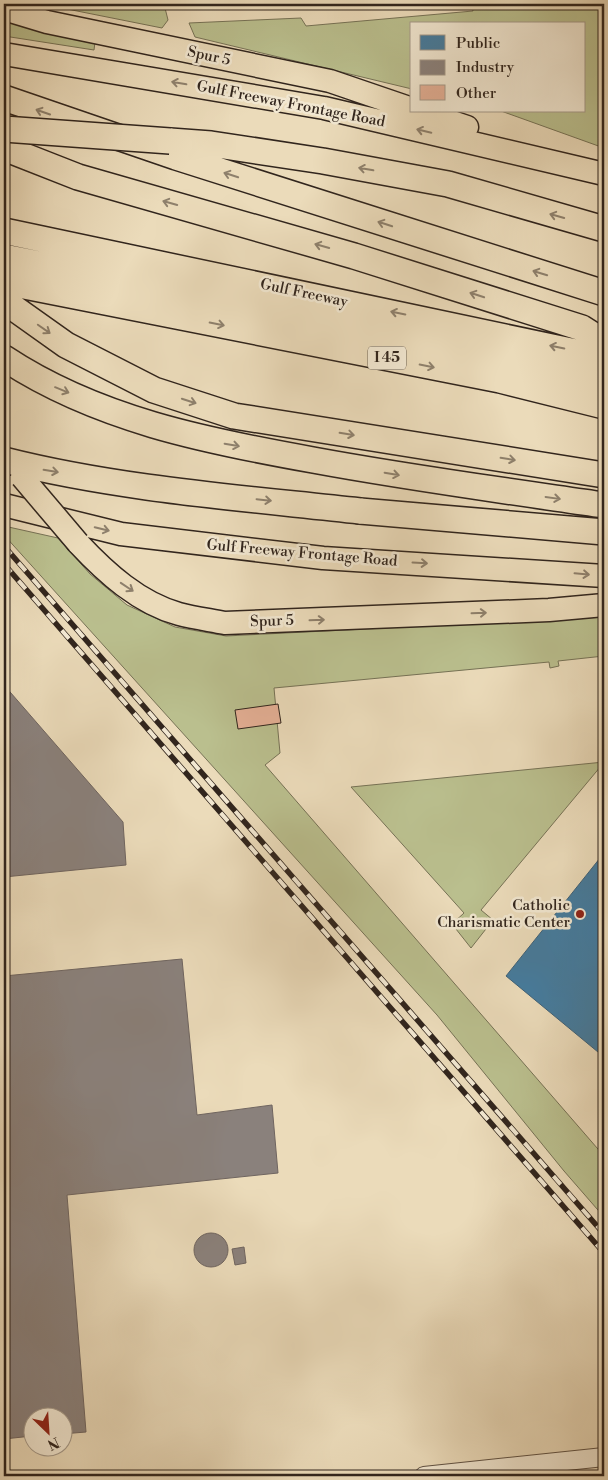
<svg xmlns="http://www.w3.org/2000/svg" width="608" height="1480" font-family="'Libre Bodoni',serif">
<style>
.green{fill:#babf8e;stroke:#767256}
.public{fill:#457b9d;stroke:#3f6177}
.industry{fill:#8a817c;stroke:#6f6560}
.building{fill:#e5b096;stroke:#31251d}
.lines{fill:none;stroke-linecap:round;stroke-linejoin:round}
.minor-casing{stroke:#605244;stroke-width:20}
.major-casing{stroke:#31251d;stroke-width:25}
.highway-casing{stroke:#31251d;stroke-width:28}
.minor{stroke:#f2e8d2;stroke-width:18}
.major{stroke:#ebdbba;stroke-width:22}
.highway{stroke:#ebdbba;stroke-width:25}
.rail-casing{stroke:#31251d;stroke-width:5.5}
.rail{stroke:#f2e8d2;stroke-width:4;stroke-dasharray:11;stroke-linecap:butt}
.major-bridge-casing{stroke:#31251d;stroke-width:25;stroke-linecap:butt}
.highway-bridge-casing{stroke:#31251d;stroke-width:28;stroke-linecap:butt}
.major-bridge{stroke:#ebdbba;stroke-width:22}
.highway-bridge{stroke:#ebdbba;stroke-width:25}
.oneway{stroke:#8e806c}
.poi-dot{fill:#8f2418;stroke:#f2e8d2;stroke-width:2}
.labels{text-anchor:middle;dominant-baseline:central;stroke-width:5;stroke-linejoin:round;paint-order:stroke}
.shield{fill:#f2e8d2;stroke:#6b6053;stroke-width:1}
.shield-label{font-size:14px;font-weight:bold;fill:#31251d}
.street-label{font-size:15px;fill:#31251d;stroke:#f2e8d2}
.poi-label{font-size:15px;fill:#31251d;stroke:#f2e8d2;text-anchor:end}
</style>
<rect width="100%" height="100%" fill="#ebdbba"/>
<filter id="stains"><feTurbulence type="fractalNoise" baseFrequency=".004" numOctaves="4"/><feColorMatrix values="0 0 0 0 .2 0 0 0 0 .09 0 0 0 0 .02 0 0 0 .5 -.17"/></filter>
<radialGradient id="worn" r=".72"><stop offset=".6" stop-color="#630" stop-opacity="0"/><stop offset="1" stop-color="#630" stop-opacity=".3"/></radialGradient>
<!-- green -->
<path class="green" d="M42 4H164L168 20 162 28Z
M472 4H604V148L501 111H584V24H412V89L195 37 189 23 301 18 306 26 473 11Z
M4 21 95 42 94 50 4 36Z
M4 526 58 538 90 574 127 605 175 627 226 636 604 617V656L558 661 559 666 550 668 549 662 274 688 280 753 265 765 604 1156V1217L564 1171 437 1015 4 535Z
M604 762V768L601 766 481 910 493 920 471 948 452 924 464 913 351 787Z"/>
<!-- public -->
<path class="public" d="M604 853V1057L506 976Z"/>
<!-- industry -->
<path class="industry" d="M4 685 123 822 126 865 4 877Z
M182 959 197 1115 272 1105 278 1173 67 1195 86 1432 62 1434V1418H32V1436L4 1439V976Z
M194 1250a17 17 0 1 1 34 0a17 17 0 1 1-34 0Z
M244 1247 246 1263 235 1265 232 1249Z"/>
<!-- building -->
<path class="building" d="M278 704 281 723 238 729 235 710Z"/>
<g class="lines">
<!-- minor casing -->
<g class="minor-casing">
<path id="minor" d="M424 1476 604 1457"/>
</g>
<!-- major casing -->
<g class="major-casing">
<path id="major" d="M4 9 47 22 330 81 412 109
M4 54 324 108 604 174
M419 111 467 127
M4 505 121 534 323 558 604 576
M78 543C106 573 139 603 179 614 194 618 210 620 225 623L549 610 604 605"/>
</g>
<!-- highway casing -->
<g class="highway-casing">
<path id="highway" d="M4 98 176 157 604 293
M170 141 211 144 323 161 448 184 604 229
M4 148 78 177 354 256 582 328 604 342
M4 231 604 358
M4 257 482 352 604 381
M4 282 500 380 604 406
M4 301 66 345 154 390 234 416 604 475
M4 358C96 419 206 441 313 460 410 478 507 491 604 505
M360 511 604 532"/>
</g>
<!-- minor -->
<use href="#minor" class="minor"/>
<!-- major -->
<use href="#major" class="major"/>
<!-- highway -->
<use href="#highway" class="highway"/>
<!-- rail casing -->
<g class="rail-casing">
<path id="rail" d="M4 546 604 1234
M4 564 604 1253"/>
</g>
<!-- rail -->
<use href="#rail" class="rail"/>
<!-- major-bridge casing -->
<g class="major-bridge-casing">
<path id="major-bridge" d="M22 477 78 543"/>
</g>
<!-- highway-bridge casing -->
<g class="highway-bridge-casing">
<path id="highway-bridge" d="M4 129 170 141
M4 460C118 489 243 498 360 511"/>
</g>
<!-- major-bridge -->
<use href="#major-bridge" class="major-bridge"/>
<!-- highway-bridge -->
<use href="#highway-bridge" class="highway-bridge"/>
</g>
<!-- one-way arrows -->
<defs><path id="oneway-shaft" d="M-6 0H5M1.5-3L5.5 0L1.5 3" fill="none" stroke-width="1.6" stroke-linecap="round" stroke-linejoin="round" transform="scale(1.25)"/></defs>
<g class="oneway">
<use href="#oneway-shaft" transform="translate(179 83) rotate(-170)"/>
<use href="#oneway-shaft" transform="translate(43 112) rotate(-161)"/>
<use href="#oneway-shaft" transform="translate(424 131) rotate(-167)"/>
<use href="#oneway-shaft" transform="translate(366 169) rotate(-170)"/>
<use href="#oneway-shaft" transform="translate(231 175) rotate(-162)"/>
<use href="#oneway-shaft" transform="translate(170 203) rotate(-164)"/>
<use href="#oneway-shaft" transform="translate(557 216) rotate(-164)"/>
<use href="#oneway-shaft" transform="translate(385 224) rotate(-162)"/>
<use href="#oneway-shaft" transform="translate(322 246) rotate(-164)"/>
<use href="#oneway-shaft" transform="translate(540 273) rotate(-163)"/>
<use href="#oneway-shaft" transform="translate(477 295) rotate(-162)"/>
<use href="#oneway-shaft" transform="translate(398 313) rotate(-168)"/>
<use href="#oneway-shaft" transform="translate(217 324) rotate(11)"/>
<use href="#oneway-shaft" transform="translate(44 329) rotate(35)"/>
<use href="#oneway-shaft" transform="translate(557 347) rotate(-168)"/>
<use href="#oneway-shaft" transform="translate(427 366) rotate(11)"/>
<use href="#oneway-shaft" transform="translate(62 390) rotate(22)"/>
<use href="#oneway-shaft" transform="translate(189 401) rotate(18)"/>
<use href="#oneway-shaft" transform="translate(347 434) rotate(9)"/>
<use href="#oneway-shaft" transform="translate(232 445) rotate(10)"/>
<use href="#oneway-shaft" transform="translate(508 459) rotate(9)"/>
<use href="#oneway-shaft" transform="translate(51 471) rotate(9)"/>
<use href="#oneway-shaft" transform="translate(392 474) rotate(10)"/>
<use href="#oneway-shaft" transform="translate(553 498) rotate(8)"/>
<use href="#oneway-shaft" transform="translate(264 500) rotate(6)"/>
<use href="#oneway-shaft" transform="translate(102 529) rotate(14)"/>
<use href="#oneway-shaft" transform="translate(420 563) rotate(3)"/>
<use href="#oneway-shaft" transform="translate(582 574) rotate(5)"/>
<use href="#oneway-shaft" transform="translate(127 587) rotate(34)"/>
<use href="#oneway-shaft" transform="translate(479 613) rotate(-2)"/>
<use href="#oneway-shaft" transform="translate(317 620) rotate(-2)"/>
</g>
<!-- markers -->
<circle class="poi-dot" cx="580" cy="914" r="5"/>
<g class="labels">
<!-- shield labels -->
<rect class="shield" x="368" y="346.5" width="38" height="23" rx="4"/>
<g class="shield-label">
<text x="387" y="358">I 45</text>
</g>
<!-- street labels -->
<g class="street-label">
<text transform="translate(209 56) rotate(12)">Spur 5</text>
<text transform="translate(291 104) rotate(11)">Gulf Freeway Frontage Road</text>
<text transform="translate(304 293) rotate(12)">Gulf Freeway</text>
<text transform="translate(302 553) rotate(5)">Gulf Freeway Frontage Road</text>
<text transform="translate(272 621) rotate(-2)">Spur 5</text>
</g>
<!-- poi labels -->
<g class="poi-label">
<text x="570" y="905">Catholic<tspan x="570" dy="17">Charismatic Center</tspan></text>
</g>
</g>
<!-- margin -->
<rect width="608" height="1480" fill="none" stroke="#ebdbba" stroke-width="20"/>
<rect x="5" y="5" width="598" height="1470" fill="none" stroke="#31251d" stroke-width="2.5"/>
<rect x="10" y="10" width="588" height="1460" fill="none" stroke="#31251d"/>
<!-- legend -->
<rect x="410" y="22" width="175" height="90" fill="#f2e8d2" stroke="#a59a8a"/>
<rect x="420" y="35" width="25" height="15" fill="#457b9d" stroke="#a59a8a"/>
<text x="456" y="48" font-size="15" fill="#31251d">Public</text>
<rect x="420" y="60" width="25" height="15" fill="#8a817c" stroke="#a59a8a"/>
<text x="456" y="72" font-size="15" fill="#31251d">Industry</text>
<rect x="420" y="85" width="25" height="15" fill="#e5b096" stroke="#a59a8a"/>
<text x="456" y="98" font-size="15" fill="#31251d">Other</text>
<!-- north arrow -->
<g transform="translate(48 1432) rotate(155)"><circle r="24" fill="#f2e8d2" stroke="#a59a8a"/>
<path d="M0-4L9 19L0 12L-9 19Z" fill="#8f2418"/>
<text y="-8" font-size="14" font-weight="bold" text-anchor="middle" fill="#31251d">N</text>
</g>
<rect width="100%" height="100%" filter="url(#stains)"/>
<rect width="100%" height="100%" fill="url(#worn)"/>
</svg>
